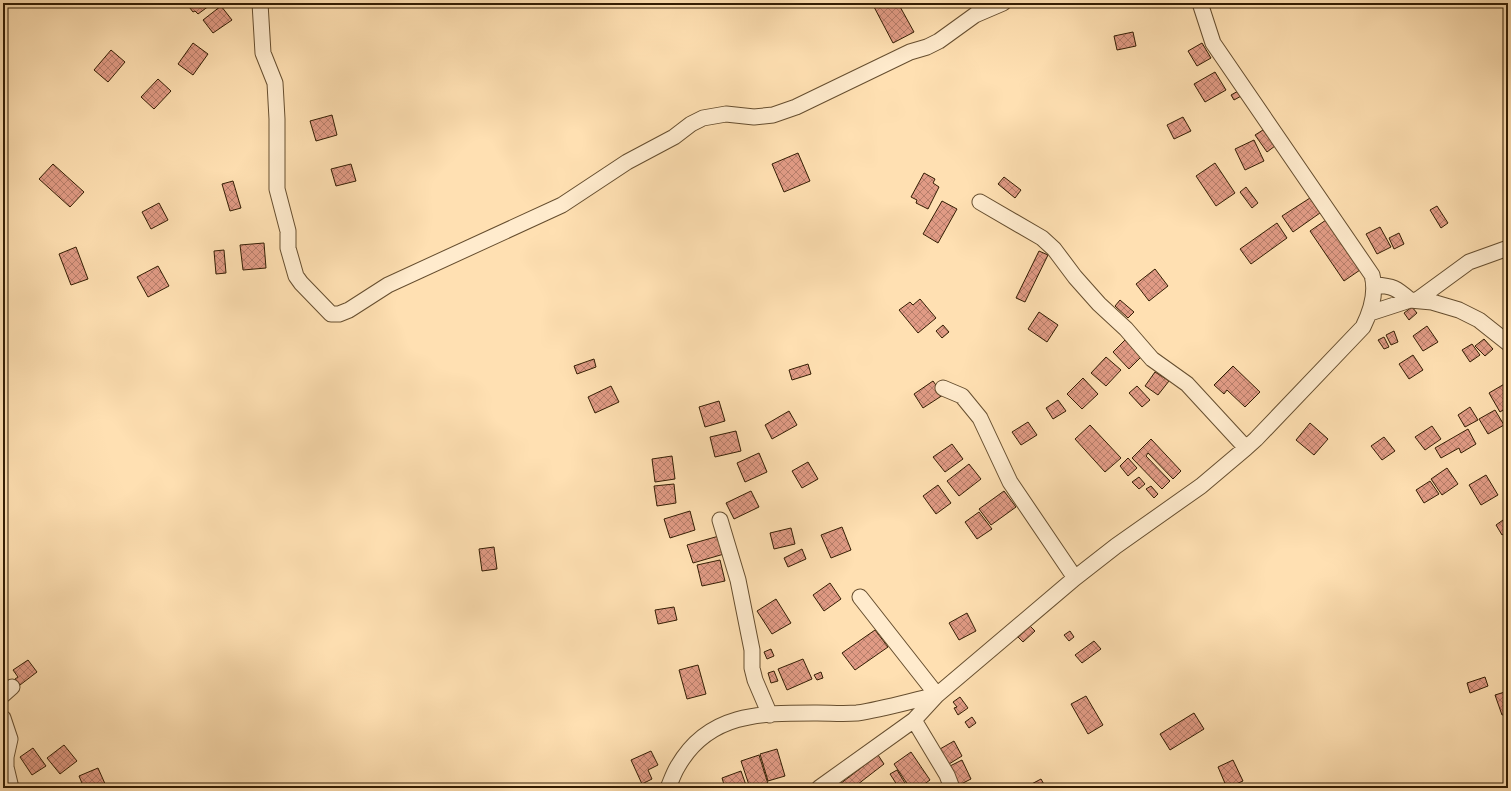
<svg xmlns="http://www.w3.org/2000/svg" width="1511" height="791" font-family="'Sorts Mill Goudy',serif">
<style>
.building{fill:url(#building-cross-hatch);stroke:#331d03}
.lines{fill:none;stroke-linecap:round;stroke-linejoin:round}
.street-casing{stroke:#664e2f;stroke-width:17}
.street{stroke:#ffebcd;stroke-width:15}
</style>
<defs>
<pattern id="building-cross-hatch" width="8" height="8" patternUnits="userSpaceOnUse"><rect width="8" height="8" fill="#e19b85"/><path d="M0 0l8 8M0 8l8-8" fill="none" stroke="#b77e6b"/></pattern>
</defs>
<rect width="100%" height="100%" fill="#ffe0b2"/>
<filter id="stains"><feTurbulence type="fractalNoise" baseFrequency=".005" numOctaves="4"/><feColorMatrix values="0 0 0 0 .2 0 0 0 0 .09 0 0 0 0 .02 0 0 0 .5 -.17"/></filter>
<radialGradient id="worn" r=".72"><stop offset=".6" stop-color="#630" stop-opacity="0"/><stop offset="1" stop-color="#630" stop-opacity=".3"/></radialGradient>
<!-- building -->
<path class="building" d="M186 3H213L198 14 195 11 193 12Z
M877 3H898L914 32 893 43 873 5Z
M221 6 232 20 213 33 203 20Z
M1133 32 1136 46 1117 50 1114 36Z
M193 43 208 54 193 75 178 64Z
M1202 43 1211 58 1197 66 1188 51Z
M111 50 125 62 108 82 94 70Z
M1215 72 1226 90 1205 102 1194 84Z
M158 79 171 91 154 109 141 97Z
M1240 90 1243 95 1234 100 1231 95Z
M332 115 337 135 316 141 310 121Z
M1183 117 1191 131 1174 139 1167 125Z
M1263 130 1275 146 1267 152 1255 135Z
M1254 140 1264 161 1245 170 1235 149Z
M798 153 810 181 784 192 772 164Z
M1215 163 1235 193 1216 206 1196 176Z
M53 164 84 192 70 207 39 179Z
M351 164 356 181 336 186 331 169Z
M924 173 935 179 933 183 939 187 928 209 916 203 917 200 911 197Z
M1004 177 1021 190 1015 198 998 184Z
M233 181 241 208 230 211 222 184Z
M1246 187 1258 203 1252 208 1240 192Z
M1310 198 1320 213 1293 232 1282 216Z
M942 201 957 209 938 243 923 234Z
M159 203 168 220 151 229 142 212Z
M1437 206 1448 223 1441 228 1430 210Z
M1326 220 1360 270 1344 281 1310 231Z
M1277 223 1287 238 1251 264 1240 249Z
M1380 227 1391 247 1377 254 1366 234Z
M1399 233 1404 244 1394 249 1389 238Z
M264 243 266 268 243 270 240 245Z
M76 247 88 279 71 285 59 254Z
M224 250 226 273 216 274 214 251Z
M1039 251 1048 255 1025 302 1016 298Z
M158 266 169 286 148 297 137 277Z
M1155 269 1168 286 1149 301 1136 284Z
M920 299 936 318 918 333 899 310 910 302 913 305Z
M1120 300 1134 312 1128 318 1115 306Z
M1412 307 1417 313 1409 320 1404 313Z
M1039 312 1058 325 1047 342 1028 329Z
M943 325 949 332 942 338 936 331Z
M1427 326 1438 342 1423 351 1413 336Z
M1394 331 1398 342 1391 345 1386 335Z
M1384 337 1389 347 1384 349 1378 340Z
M1126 339 1142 356 1129 369 1113 352Z
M1484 339 1493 349 1485 356 1475 346Z
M1472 344 1480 355 1470 362 1462 350Z
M1413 355 1423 370 1409 379 1399 364Z
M1106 357 1121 370 1106 386 1091 373Z
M594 359 596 367 577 374 574 366Z
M808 364 811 374 792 380 789 370Z
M1233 366 1260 392 1245 407 1227 390 1224 394 1214 385Z
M1155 372 1169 381 1158 395 1145 386Z
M1083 378 1098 394 1082 409 1067 394Z
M933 381 943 395 923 408 914 394Z
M1506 383 1508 387V407L1500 412 1489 393Z
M611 386 619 402 595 413 588 397Z
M1137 386 1150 400 1142 407 1129 393Z
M1058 400 1066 411 1053 419 1046 408Z
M719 401 725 421 705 427 699 407Z
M1470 407 1478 420 1465 427 1458 415Z
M1495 410 1504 425 1488 434 1479 419Z
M789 411 797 425 772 439 765 425Z
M1028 422 1037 435 1021 445 1012 432Z
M1310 423 1328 439 1314 455 1296 440Z
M1090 425 1121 458 1105 472 1075 439Z
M1432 426 1441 439 1425 450 1415 437Z
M1468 429 1476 444 1461 453 1459 448 1441 458 1435 448Z
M736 431 741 451 715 457 710 437Z
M1384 437 1395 451 1382 460 1371 446Z
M1151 439 1181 471 1173 479 1148 453 1146 456 1170 481 1162 489 1132 458Z
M952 444 963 459 945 472 933 457Z
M759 453 767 472 745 482 737 463Z
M672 456 675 479 655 482 652 459Z
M1128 458 1137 468 1128 476 1120 466Z
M808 462 818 479 802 488 792 471Z
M969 464 981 479 959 496 947 481Z
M1447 468 1458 484 1442 495 1431 479Z
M1486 475 1498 495 1481 505 1469 485Z
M1139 477 1145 484 1139 489 1132 482Z
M1430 481 1439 494 1424 503 1416 490Z
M674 484 676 503 657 506 654 486Z
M938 485 951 503 936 514 923 496Z
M1151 486 1158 494 1154 498 1146 489Z
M751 491 759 507 734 519 726 503Z
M1004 491 1016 507 991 525 979 509Z
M690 511 695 530 670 538 664 519Z
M979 512 992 529 977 539 965 522Z
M1503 520 1508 528V531L1502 535 1496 525Z
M842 527 851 550 831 558 821 535Z
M791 528 795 544 774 549 770 533Z
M719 536 724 554 693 563 687 545Z
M494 547 497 569 482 571 479 549Z
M802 549 806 559 788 567 784 558Z
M720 560 725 581 702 586 697 565Z
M830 583 841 599 824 611 813 595Z
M776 599 791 623 772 634 757 611Z
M674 607 677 620 658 624 655 610Z
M967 613 976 631 959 640 949 623Z
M1030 626 1035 631 1023 642 1018 637Z
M875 630 888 647 855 670 842 653Z
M1070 631 1074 637 1069 641 1064 635Z
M1094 641 1101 649 1082 663 1075 655Z
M771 649 774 656 767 659 764 652Z
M803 659 812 679 787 690 778 669Z
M28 660 37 672 20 685 15 679 18 677 13 670Z
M698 665 706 694 687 699 679 670Z
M774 671 778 681 771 683 768 673Z
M821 672 823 678 817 680 814 675Z
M1485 677 1488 686 1470 693 1467 683Z
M1508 691V714L1502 715 1495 695Z
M1086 696 1103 725 1088 734 1071 704Z
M960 697 968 708 958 715 954 708 957 707 953 702Z
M1194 713 1204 729 1170 750 1160 734Z
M972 717 976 723 969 728 965 722Z
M954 741 962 756 949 764 940 749Z
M64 745 77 761 60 774 47 758Z
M33 748 46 766 32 775 20 757Z
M777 749 785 776 768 781 760 754Z
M651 751 658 765 648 770 652 779 642 784 631 760Z
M911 752 930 780 919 788H910L894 764Z
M759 755 769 787 750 788 741 761Z
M878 755 884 764 853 788H843L840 784Z
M962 760 971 779 959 785 950 766Z
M1233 760 1243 781 1227 788 1218 767Z
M98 768 106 786 102 788H84L79 776Z
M897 770 908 788H899L890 774Z
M741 771 747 788H725L722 778Z
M1041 779 1046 788H1024Z"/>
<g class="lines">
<!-- street casing -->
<g class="street-casing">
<path id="street" d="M260 3 263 53 275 83 277 119V189L288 231V248L296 276 301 283 331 314H339L349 310 388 285 562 205 627 162 674 137 691 124 703 118 726 114 754 117 773 115 796 107 910 52 927 47 939 41 975 15 1003 3
M980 202 1042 238 1054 249 1075 277 1099 304 1126 329 1152 359 1187 384 1246 448
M1375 285C1393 286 1396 288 1410 300
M1417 300 1469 262 1508 248
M1370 313 1410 300 1432 302 1459 310 1479 320 1508 343
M943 388 962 396 980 418 1010 482 1075 578
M720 520 738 580 752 650V668L755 680 770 715
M3 695 12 687
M3 718 10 739 6 757V767L11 788
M914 720 947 775 952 788
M668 788C671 781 674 772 678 766 709 712 762 713 817 713 830 713 844 714 857 713 884 709 910 701 937 695L860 597
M819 788 914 720 937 695 1075 578 1116 546 1201 486 1246 448 1256 439 1363 327C1371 311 1377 293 1372 275L1213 43 1200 3"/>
</g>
<!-- street -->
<use href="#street" class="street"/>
</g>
<!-- margin -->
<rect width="1511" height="791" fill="none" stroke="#ffe0b2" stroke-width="16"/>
<rect x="4" y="4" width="1503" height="783" fill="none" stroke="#331d03" stroke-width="2"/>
<rect x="8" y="8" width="1495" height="775" fill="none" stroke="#331d03"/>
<rect width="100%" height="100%" filter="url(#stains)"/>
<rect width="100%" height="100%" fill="url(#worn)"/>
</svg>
